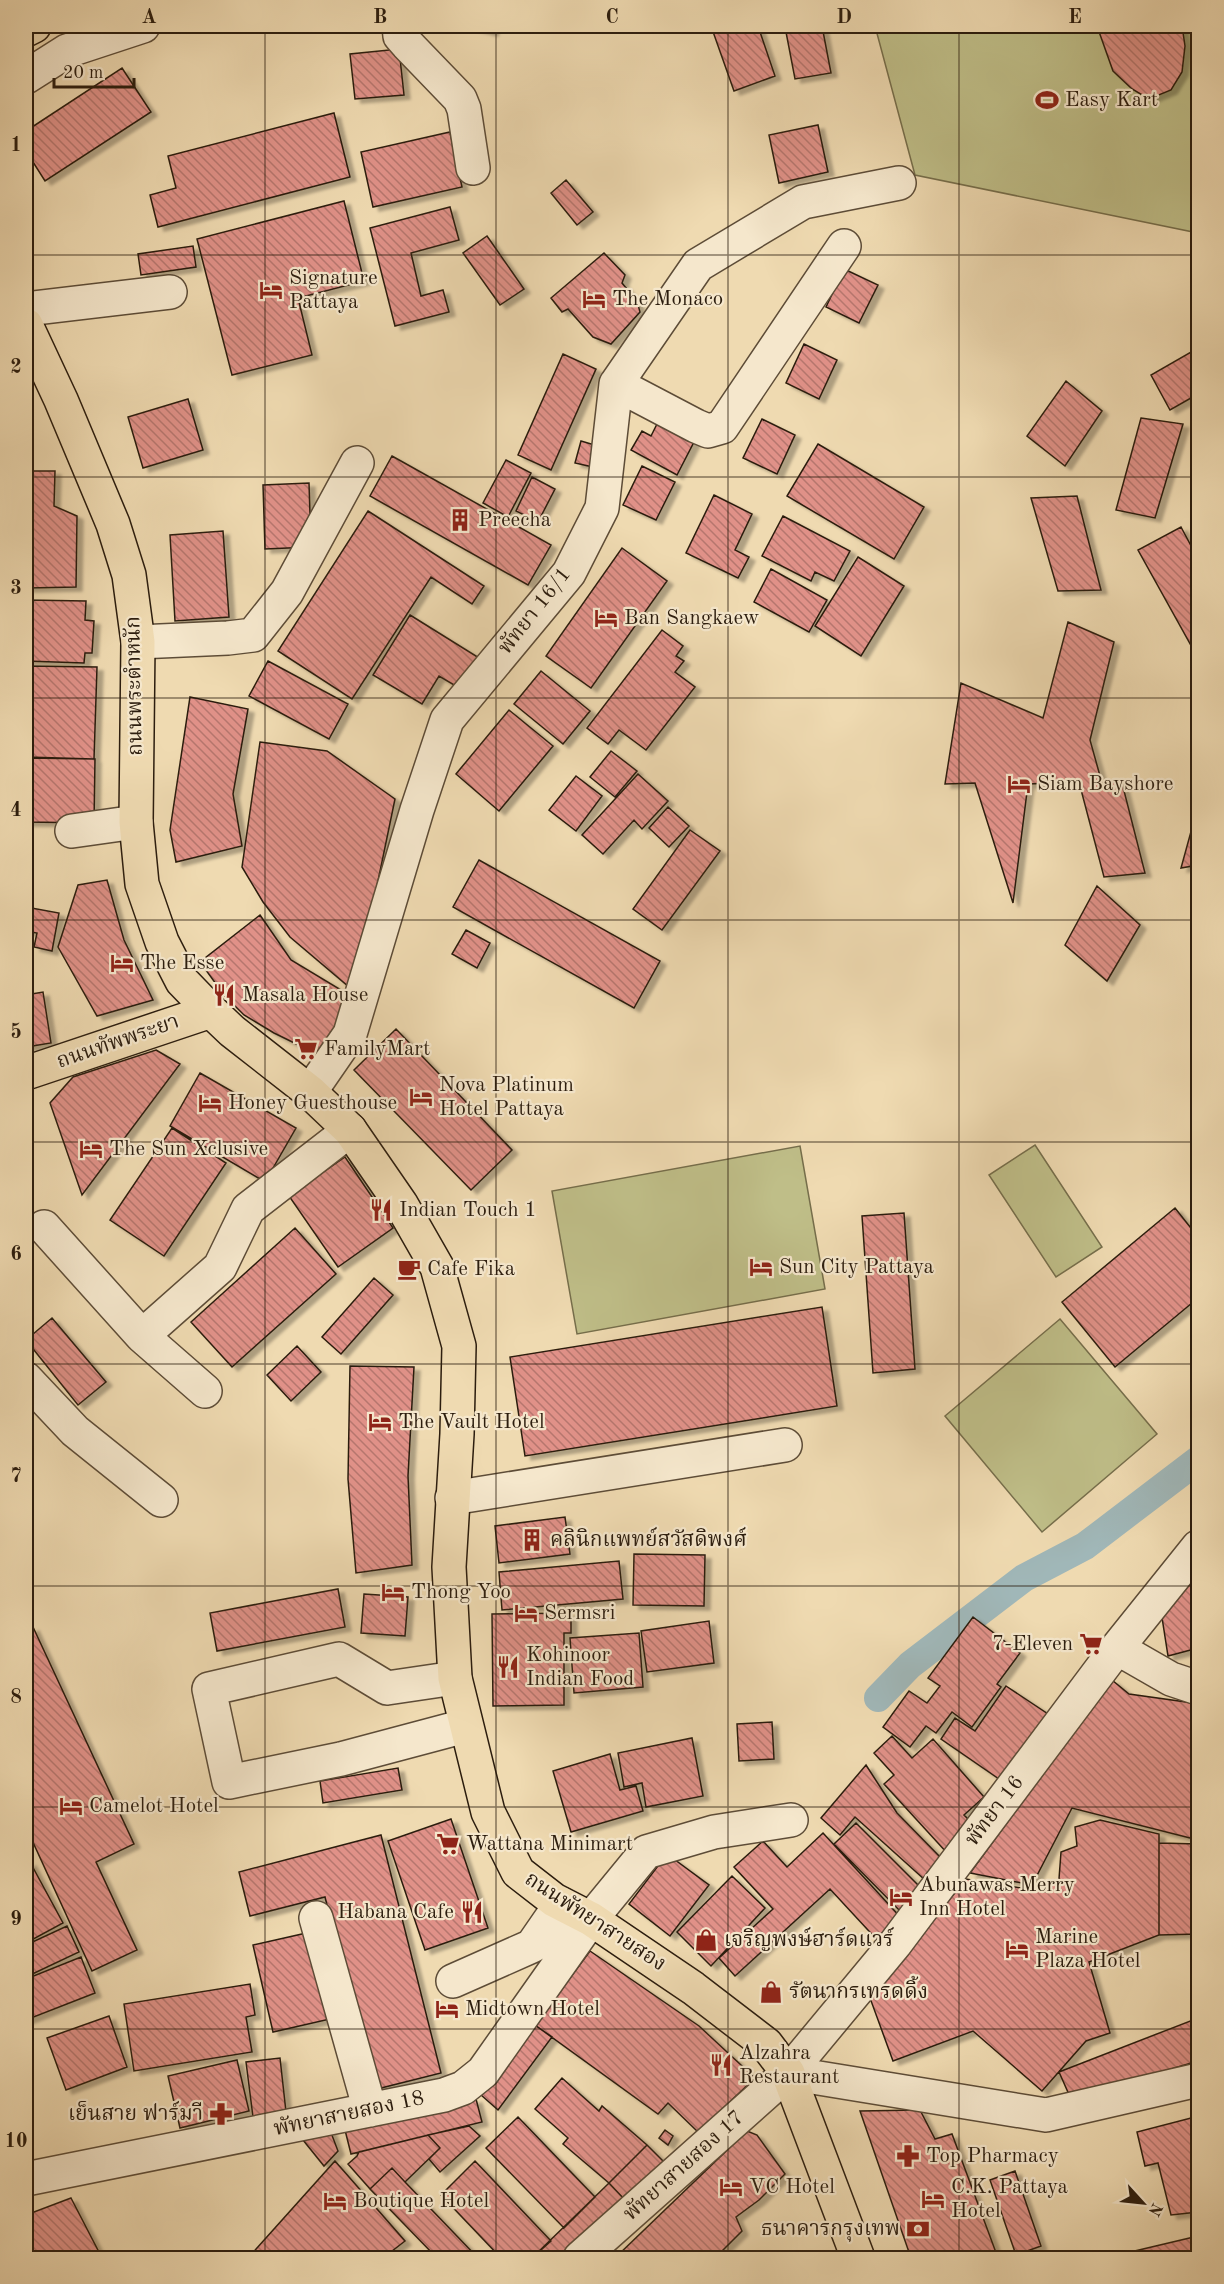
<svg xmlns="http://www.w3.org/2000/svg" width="1224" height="2284" font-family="'Old Standard TT','Noto Serif Thai',serif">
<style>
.grass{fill:#bfbe88;stroke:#766e4b;stroke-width:1.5}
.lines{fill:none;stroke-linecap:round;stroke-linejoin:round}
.canal{stroke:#a0b7b8;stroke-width:28}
.building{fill:url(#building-back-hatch);stroke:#2c1d0e;stroke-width:1.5;filter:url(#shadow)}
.minor-casing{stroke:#5d4c37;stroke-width:36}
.major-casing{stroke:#2c1d0e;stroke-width:36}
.minor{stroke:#f5e7cc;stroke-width:33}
.major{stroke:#efdab1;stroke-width:33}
.grid{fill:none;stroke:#2c1d0e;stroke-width:1.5;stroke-opacity:0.55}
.labels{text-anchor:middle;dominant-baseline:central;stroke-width:4.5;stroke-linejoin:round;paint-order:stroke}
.poi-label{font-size:21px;fill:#2c1d0e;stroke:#f5e7cc;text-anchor:start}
.street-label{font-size:21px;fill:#2c1d0e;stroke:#f5e7cc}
.neatline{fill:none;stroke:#2c1d0e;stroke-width:2}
.grid-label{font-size:20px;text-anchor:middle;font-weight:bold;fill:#2c1d0e}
</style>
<defs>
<pattern id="building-back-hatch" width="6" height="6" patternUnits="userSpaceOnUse" patternTransform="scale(1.5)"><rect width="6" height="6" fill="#e09188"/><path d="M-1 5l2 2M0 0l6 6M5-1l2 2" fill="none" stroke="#b6766e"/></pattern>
<filter id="shadow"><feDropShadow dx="6" dy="4" stdDeviation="1.5" flood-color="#0004"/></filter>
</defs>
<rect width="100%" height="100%" fill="#efdab1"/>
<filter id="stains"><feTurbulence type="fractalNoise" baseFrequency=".00333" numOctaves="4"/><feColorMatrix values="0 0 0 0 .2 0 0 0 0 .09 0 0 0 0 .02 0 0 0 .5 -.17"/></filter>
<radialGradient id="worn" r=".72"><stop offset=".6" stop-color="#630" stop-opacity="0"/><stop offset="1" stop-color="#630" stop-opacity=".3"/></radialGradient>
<!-- grass -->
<path class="grass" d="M875 26H1198V233L915 175Z
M1035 1145 1102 1247 1056 1277 989 1175Z
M800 1146 825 1289 577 1334 552 1191Z
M1060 1319 1157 1434 1042 1532 945 1416Z"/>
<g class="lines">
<!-- canal -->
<path class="canal" d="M878 1698 910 1665 1024 1578 1085 1546 1198 1460"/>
</g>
<!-- building -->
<path class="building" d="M468 26H494L492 32Z
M711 26H758L775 76 734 91Z
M822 26 831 73 795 79 786 32Z
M1097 26H1182L1185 46 1182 72 1171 90 1149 99 1132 89 1113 71Z
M399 49 404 95 355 99 350 54Z
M122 68 151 112 45 181 26 151V131Z
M334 113 350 177 158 227 150 195 176 188 168 156Z
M818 125 828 172 779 183 769 135Z
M450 132 462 187 373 207 361 152Z
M566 180 593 212 577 225 551 193Z
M344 201 364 281 298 298 312 355 232 375 197 239Z
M450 207 459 240 411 253 421 296 443 290 449 312 395 326 370 228Z
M487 236 524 289 500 305 463 253Z
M193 246 196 267 141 275 138 254Z
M604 253 625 275 622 283 637 301 640 312 611 344 593 337 568 309 562 312 551 298Z
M844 269 878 285 859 323 826 307Z
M804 344 837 360 819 399 786 383Z
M1198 348V394L1170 410 1151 375Z
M563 354 596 369 551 470 518 455Z
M1066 381 1102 411 1065 466 1027 436Z
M188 399 203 450 143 468 128 417Z
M660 418 696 438 677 475 631 450 642 431 651 436Z
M1141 418 1183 424 1155 518 1116 510Z
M762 419 795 435 777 474 743 458Z
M581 441 598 446 593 467 575 463Z
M818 444 924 507 894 559 787 496Z
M392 456 551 545 528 585 370 496Z
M506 460 531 473 508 517 483 503Z
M642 466 675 482 656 520 623 505Z
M30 471H55L54 506 77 516 76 587 27 588 26 502H30Z
M532 477 555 489 538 522 516 511Z
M309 483 311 547 265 549 263 485Z
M714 495 752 514 735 550 749 557 738 578 686 553Z
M1077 496 1101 590 1058 591 1031 498Z
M368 511 484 586 472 604 431 577 352 699 278 651Z
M783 516 850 551 834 581 815 572 811 581 762 556Z
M1181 527 1198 559V658L1138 550Z
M223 531 229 617 175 621 170 535Z
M622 548 667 581 591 688 546 656Z
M858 557 904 586 861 656 815 626Z
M771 569 827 600 809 632 754 602Z
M26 600 86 601 85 620 94 621 92 653H85L84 663 26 661Z
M410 615 484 661 466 692 439 676 422 704 373 675Z
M1068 622 1114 642 1090 740 1102 783 1121 779 1145 873 1104 877 1079 782 1028 784 1013 903 975 783 945 784 961 683 1043 718Z
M662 630 683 646 676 656 684 661 675 672 695 687 646 750 619 730 608 744 587 728Z
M268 661 348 704 329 739 249 696Z
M26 666 97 667 94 759 26 757Z
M541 671 590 711 563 744 514 704Z
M190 697 248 709 233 794 242 846 176 862 170 830Z
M509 710 553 746 499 811 456 774Z
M260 742 327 751 395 799 355 992 290 937 263 902 242 867Z
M611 751 637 771 615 797 590 777Z
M26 758 95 759 94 823 26 822Z
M638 774 668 801 642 829 634 820 603 854 582 835Z
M576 776 602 796 576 831 549 810Z
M1198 806V865L1181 868Z
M668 807 689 826 669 847 649 828Z
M690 830 720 851 662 930 633 909Z
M479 860 660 961 634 1008 453 907Z
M107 880 124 940 153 1000 97 1016 58 947 78 885Z
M1097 886 1140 925 1107 981 1065 945Z
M26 907 59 913 52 951 34 947 37 933 26 931Z
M260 915 291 960 356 999 323 1057 274 1033 244 1015 224 995 200 962Z
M466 930 490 943 477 968 452 954Z
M43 992 51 1043 26 1047V995Z
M396 1029 512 1150 471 1190 354 1070Z
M156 1050 180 1064 82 1195 50 1103 73 1077Z
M200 1073 296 1128 265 1182 170 1126Z
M172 1128 226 1163 164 1256 110 1220Z
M345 1157 393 1228 338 1267 289 1196Z
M1175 1208 1198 1237V1298L1115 1367 1062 1302Z
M904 1213 915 1369 873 1373 862 1216Z
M295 1228 336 1274 232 1367 191 1322Z
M374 1278 393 1295 341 1354 322 1337Z
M822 1307 837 1406 525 1456 510 1357Z
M52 1318 106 1382 78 1405 26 1340Z
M297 1346 321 1372 291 1401 267 1375Z
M350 1366 414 1367 408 1476 412 1565 356 1573 348 1479Z
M565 1517 570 1554 499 1563 495 1526Z
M634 1554 705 1555 704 1606 633 1605Z
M619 1561 623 1599 502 1610 499 1572Z
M1198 1576V1672V1648L1168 1656 1161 1611Z
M338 1589 345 1627 217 1651 210 1613Z
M364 1594 408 1597 405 1636 361 1633Z
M571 1613V1633H564V1705L493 1706 492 1614Z
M973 1617 1020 1653 997 1684 1001 1687 972 1727 952 1712 936 1733 926 1726 910 1747 883 1727 909 1691 927 1703 940 1686 928 1678Z
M709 1621 714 1663 647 1672 641 1631Z
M33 1627 134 1844 96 1862 137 1950 92 1971 26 1827V1630Z
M639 1633 643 1687 574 1693 570 1638Z
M1112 1680 1129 1694 1193 1703 1198 1737V1840L1072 1808 1032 1885 970 1873Z
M1006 1686 1048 1714 1002 1781 941 1739 955 1718 975 1731Z
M772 1722 774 1759 739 1761 737 1724Z
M892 1736 912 1758 933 1739 984 1797 964 1815 977 1828 948 1854 884 1784 894 1775 874 1753Z
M692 1738 703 1796 646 1807 642 1783 624 1787 618 1753Z
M610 1754 620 1790 636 1786 643 1811 571 1832 553 1771Z
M866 1765 897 1813 943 1860 925 1880 855 1817 840 1835 821 1818Z
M398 1768 402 1790 323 1803 320 1781Z
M451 1819 488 1928 425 1950 388 1841Z
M1100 1820 1159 1834V1935L1089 1962 1110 2033 1086 2041 1042 2091 973 2031 893 2061 870 1998 966 1879 1045 1892 1059 1879 1061 1852 1077 1846 1075 1827Z
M856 1823 927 1894 905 1916 834 1844Z
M823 1833 903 1920 879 1942 830 1889 735 1976 719 1958 773 1909 734 1867 763 1841 787 1867Z
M381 1835 441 2073 373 2090 325 1897 250 1916 239 1872Z
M1159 1843 1198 1844V1934L1159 1935Z
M667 1854 709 1885 670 1936 629 1904Z
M30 1862 63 1923 26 1943V1864Z
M732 1876 765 1908 711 1966 677 1932Z
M67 1926 79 1952 26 1977V1945Z
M311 1932 330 2019 273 2032 253 1945Z
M590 1951 699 2026 755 2078 698 2132 668 2103 658 2114 535 2025Z
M81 1957 95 1993 26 2020V1979Z
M250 1984 255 2015 246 2017 252 2052 134 2071 124 2004Z
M109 2016 127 2067 66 2090 47 2038Z
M1198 2018V2061L1071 2099 1059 2072Z
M535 2025 552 2037 498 2110 481 2095Z
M280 2058 286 2112 253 2117 246 2062Z
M237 2060 249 2111 180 2128 168 2076Z
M562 2078 599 2111 602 2106 647 2145 609 2183 563 2144 568 2138 535 2109Z
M476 2099 482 2122 351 2154 345 2130Z
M1198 2106V2212L1171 2215 1158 2163 1145 2166 1137 2132 1195 2117 1191 2108Z
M920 2110 935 2139 952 2134 998 2258H911L860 2111Z
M518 2117 595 2197 564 2228 486 2148Z
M469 2126 480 2136 440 2172 429 2159 440 2148 428 2135Z
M330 2130 338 2151 324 2166 303 2140Z
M665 2130 673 2136 668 2145 659 2138Z
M747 2131 757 2135 785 2174 759 2200 736 2217 742 2231 715 2258H615Z
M428 2135 440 2148 405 2182 392 2168 370 2189 348 2164 357 2156 359 2152Z
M647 2145 664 2162 625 2200 609 2183Z
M335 2161 405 2241 383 2258H248Z
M475 2161 551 2241 532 2258H501L441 2195Z
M392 2168 405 2182 478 2258H437L370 2189Z
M1015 2171 1041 2246 1016 2255 990 2180Z
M609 2183 625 2200 565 2258H532Z
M71 2198 102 2258H26V2215Z
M1198 2236V2258H1125L1122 2254Z"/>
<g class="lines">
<!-- minor casing -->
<g class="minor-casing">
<path id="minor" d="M399 26 400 36 407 44 460 99 464 109 473 168
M26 77 67 51 143 26
M26 309 170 292
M616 384 696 426 708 431 722 427 844 246
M138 642 228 638 253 635 287 592 357 463
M72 831 136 822
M310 1092 350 1034 417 810 447 720 569 573 602 508 616 384 698 265 803 202 899 183
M44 1227 142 1336
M26 1379 75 1431 161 1500
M205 1391 142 1336 220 1267 248 1209 350 1130
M452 1498 785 1445
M1117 1648 1171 1679 1198 1688
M455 1678 387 1688 339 1659 209 1689 229 1782 341 1759 465 1726
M316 1918 370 2110
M453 1981 532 1946 561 1904
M788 2073 1046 2115 1198 2080
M26 2179 444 2095 463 2088 483 2072 591 1919 646 1852 714 1832 791 1820
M580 2258 788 2073 895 1944 1117 1648 1198 1547"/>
</g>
<!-- major casing -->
<g class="major-casing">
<path id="major" d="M26 30 34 26
M26 325 61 400 113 524 129 575 138 642 136 822 142 884 162 942 182 981 211 1011 232 1031 310 1092 350 1130 401 1204 437 1267 459 1346 457 1434 449 1567 455 1678 488 1812 518 1872 554 1900 591 1919 693 1988 766 2044 788 2073 858 2258
M26 1073 211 1011"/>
</g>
<!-- minor -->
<use href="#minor" class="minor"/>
<!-- major -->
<use href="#major" class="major"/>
</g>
<!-- grid -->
<path class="grid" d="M265 26V2258M496 26V2258M728 26V2258M959 26V2258M26 255H1198M26 477H1198M26 698H1198M26 920H1198M26 1142H1198M26 1364H1198M26 1586H1198M26 1807H1198M26 2029H1198"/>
<!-- icons -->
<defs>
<g id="stadium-bare" transform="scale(1.8)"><path d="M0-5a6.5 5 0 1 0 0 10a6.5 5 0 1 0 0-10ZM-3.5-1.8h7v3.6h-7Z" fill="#8f2418" stroke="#f5e7cc" stroke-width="2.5" paint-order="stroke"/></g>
<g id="hotel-bare" transform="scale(1.8)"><path d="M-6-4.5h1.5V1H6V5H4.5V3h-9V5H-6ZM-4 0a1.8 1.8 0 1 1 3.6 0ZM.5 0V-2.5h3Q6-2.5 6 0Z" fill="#8f2418" stroke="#f5e7cc" stroke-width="2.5" paint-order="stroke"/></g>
<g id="building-bare" transform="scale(1.8)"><path d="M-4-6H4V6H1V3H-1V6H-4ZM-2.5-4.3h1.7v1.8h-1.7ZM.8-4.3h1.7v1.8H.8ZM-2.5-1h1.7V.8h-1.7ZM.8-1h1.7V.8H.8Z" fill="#8f2418" stroke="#f5e7cc" stroke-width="2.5" paint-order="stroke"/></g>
<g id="restaurant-bare" transform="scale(1.8)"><path d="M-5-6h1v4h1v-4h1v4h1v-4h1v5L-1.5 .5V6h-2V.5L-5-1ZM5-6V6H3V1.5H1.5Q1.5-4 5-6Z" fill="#8f2418" stroke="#f5e7cc" stroke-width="2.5" paint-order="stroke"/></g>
<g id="supermarket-bare" transform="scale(1.8)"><path d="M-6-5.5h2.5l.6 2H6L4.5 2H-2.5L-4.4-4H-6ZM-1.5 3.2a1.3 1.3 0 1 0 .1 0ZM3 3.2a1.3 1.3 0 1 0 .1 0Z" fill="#8f2418" stroke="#f5e7cc" stroke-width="2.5" paint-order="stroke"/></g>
<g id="cafe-bare" transform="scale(1.8)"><path d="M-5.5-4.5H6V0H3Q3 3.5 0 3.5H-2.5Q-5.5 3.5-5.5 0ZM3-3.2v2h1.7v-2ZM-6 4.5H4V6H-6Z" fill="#8f2418" stroke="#f5e7cc" stroke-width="2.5" paint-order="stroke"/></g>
<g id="shop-bare" transform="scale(1.8)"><path d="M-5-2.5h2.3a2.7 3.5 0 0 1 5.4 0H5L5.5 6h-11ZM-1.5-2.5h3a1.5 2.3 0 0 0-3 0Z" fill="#8f2418" stroke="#f5e7cc" stroke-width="2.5" paint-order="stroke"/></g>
<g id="pharmacy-bare" transform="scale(1.8)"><path d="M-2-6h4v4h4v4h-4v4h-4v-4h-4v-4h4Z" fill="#8f2418" stroke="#f5e7cc" stroke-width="2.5" paint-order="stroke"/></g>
<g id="bank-bare" transform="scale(1.8)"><path d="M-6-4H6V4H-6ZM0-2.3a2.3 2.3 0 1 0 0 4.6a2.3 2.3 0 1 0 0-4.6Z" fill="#8f2418" stroke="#f5e7cc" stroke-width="2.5" paint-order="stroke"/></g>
</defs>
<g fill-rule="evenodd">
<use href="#stadium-bare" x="1047" y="100"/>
<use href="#hotel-bare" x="271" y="290"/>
<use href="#hotel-bare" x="594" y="299"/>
<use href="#building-bare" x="460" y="520"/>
<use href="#hotel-bare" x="606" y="618"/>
<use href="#hotel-bare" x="1019" y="784"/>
<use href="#hotel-bare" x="122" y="963"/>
<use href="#restaurant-bare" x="224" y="995"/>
<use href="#supermarket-bare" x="306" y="1049"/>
<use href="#hotel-bare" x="421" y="1097"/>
<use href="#hotel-bare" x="210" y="1103"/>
<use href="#hotel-bare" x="91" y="1149"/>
<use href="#restaurant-bare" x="381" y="1210"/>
<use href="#hotel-bare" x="761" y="1267"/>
<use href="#cafe-bare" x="409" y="1269"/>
<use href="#hotel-bare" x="380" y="1422"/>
<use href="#building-bare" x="532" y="1540"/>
<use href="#hotel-bare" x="393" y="1592"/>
<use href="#hotel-bare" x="526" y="1613"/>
<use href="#supermarket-bare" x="1091" y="1644"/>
<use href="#restaurant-bare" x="508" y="1667"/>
<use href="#hotel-bare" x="71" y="1806"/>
<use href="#supermarket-bare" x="448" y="1844"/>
<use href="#hotel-bare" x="901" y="1897"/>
<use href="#restaurant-bare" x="472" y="1912"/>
<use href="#shop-bare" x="706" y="1940"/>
<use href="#hotel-bare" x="1017" y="1949"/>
<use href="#shop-bare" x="771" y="1992"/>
<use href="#hotel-bare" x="447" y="2009"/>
<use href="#restaurant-bare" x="721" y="2065"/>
<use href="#pharmacy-bare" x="221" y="2114"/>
<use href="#pharmacy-bare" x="908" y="2156"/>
<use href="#hotel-bare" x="731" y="2187"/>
<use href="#hotel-bare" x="933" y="2199"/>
<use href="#hotel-bare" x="335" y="2201"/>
<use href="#bank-bare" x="918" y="2229"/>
</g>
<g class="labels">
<!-- poi labels -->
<g class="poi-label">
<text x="1065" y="100">Easy Kart</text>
<text x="289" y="278">Signature<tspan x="289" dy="24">Pattaya</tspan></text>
<text x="612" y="299">The Monaco</text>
<text x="478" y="520">Preecha</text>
<text x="624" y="618">Ban Sangkaew</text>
<text x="1037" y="784">Siam Bayshore</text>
<text x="140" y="963">The Esse</text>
<text x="242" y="995">Masala House</text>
<text x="324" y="1049">FamilyMart</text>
<text x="439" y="1085">Nova Platinum<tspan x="439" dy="24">Hotel Pattaya</tspan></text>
<text x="228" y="1103">Honey Guesthouse</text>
<text x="109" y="1149">The Sun Xclusive</text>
<text x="399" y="1210">Indian Touch 1</text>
<text x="779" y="1267">Sun City Pattaya</text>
<text x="427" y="1269">Cafe Fika</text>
<text x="398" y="1422">The Vault Hotel</text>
<text x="550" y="1540">คลินิกแพทย์สวัสดิพงศ์</text>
<text x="411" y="1592">Thong Yoo</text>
<text x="544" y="1613">Sermsri</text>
<text x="1073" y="1644" text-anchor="end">7-Eleven</text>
<text x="526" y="1655">Kohinoor<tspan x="526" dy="24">Indian Food</tspan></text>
<text x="89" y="1806">Camelot Hotel</text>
<text x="466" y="1844">Wattana Minimart</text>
<text x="919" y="1885">Abunawas Merry<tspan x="919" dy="24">Inn Hotel</tspan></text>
<text x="454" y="1912" text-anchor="end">Habana Cafe</text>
<text x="1035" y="1937">Marine<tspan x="1035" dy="24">Plaza Hotel</tspan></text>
<text x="724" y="1940">เจริญพงษ์ฮาร์ดแวร์</text>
<text x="789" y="1992">รัตนากรเทรดดิ้ง</text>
<text x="465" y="2009">Midtown Hotel</text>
<text x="739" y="2053">Alzahra<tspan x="739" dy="24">Restaurant</tspan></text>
<text x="203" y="2114" text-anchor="end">เย็นสาย ฟาร์มาี</text>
<text x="926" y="2156">Top Pharmacy</text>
<text x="749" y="2187">VC Hotel</text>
<text x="951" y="2187">C.K. Pattaya<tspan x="951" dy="24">Hotel</tspan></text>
<text x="353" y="2201">Boutique Hotel</text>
<text x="900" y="2229" text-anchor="end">ธนาคารกรุงเทพ</text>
</g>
<!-- street labels -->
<g class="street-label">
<text transform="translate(535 611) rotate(-52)">พัทยา 16/1</text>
<text transform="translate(135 686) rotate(-91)">ถนนพระตำหนัก</text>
<text transform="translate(118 1042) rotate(-19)">ถนนทัพพระยา</text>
<text transform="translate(995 1811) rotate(-53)">พัทยา 16</text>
<text transform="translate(595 1922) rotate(33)">ถนนพัทยาสายสอง</text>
<text transform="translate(349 2114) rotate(-12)">พัทยาสายสอง 18</text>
<text transform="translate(684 2166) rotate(-42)">พัทยาสายสอง 17</text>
</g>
</g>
<!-- margin -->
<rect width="1224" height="2284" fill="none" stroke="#efdab1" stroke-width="66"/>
<!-- north arrow -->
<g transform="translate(1143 2203) rotate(117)" stroke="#f5e7cc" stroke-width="4.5" paint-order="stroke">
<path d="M0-4.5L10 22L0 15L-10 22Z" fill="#2c1d0e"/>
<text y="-9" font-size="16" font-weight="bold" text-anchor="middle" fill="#2c1d0e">N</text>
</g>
<!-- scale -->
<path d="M54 78v9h80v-9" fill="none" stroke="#2c1d0e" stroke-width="3"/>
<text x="63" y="78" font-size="18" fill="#2c1d0e" stroke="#f5e7cc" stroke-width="4.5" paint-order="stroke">20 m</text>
<rect x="33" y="33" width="1158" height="2218" class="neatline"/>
<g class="grid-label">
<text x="149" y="23">A</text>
<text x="380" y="23">B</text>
<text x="612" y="23">C</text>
<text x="844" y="23">D</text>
<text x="1075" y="23">E</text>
<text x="16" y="151">1</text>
<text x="16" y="373">2</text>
<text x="16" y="594">3</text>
<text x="16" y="816">4</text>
<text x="16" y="1038">5</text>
<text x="16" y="1260">6</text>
<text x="16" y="1482">7</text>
<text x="16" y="1703">8</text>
<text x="16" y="1925">9</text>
<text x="16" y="2147">10</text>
</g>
<rect width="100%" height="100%" filter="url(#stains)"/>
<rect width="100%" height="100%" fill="url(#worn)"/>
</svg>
